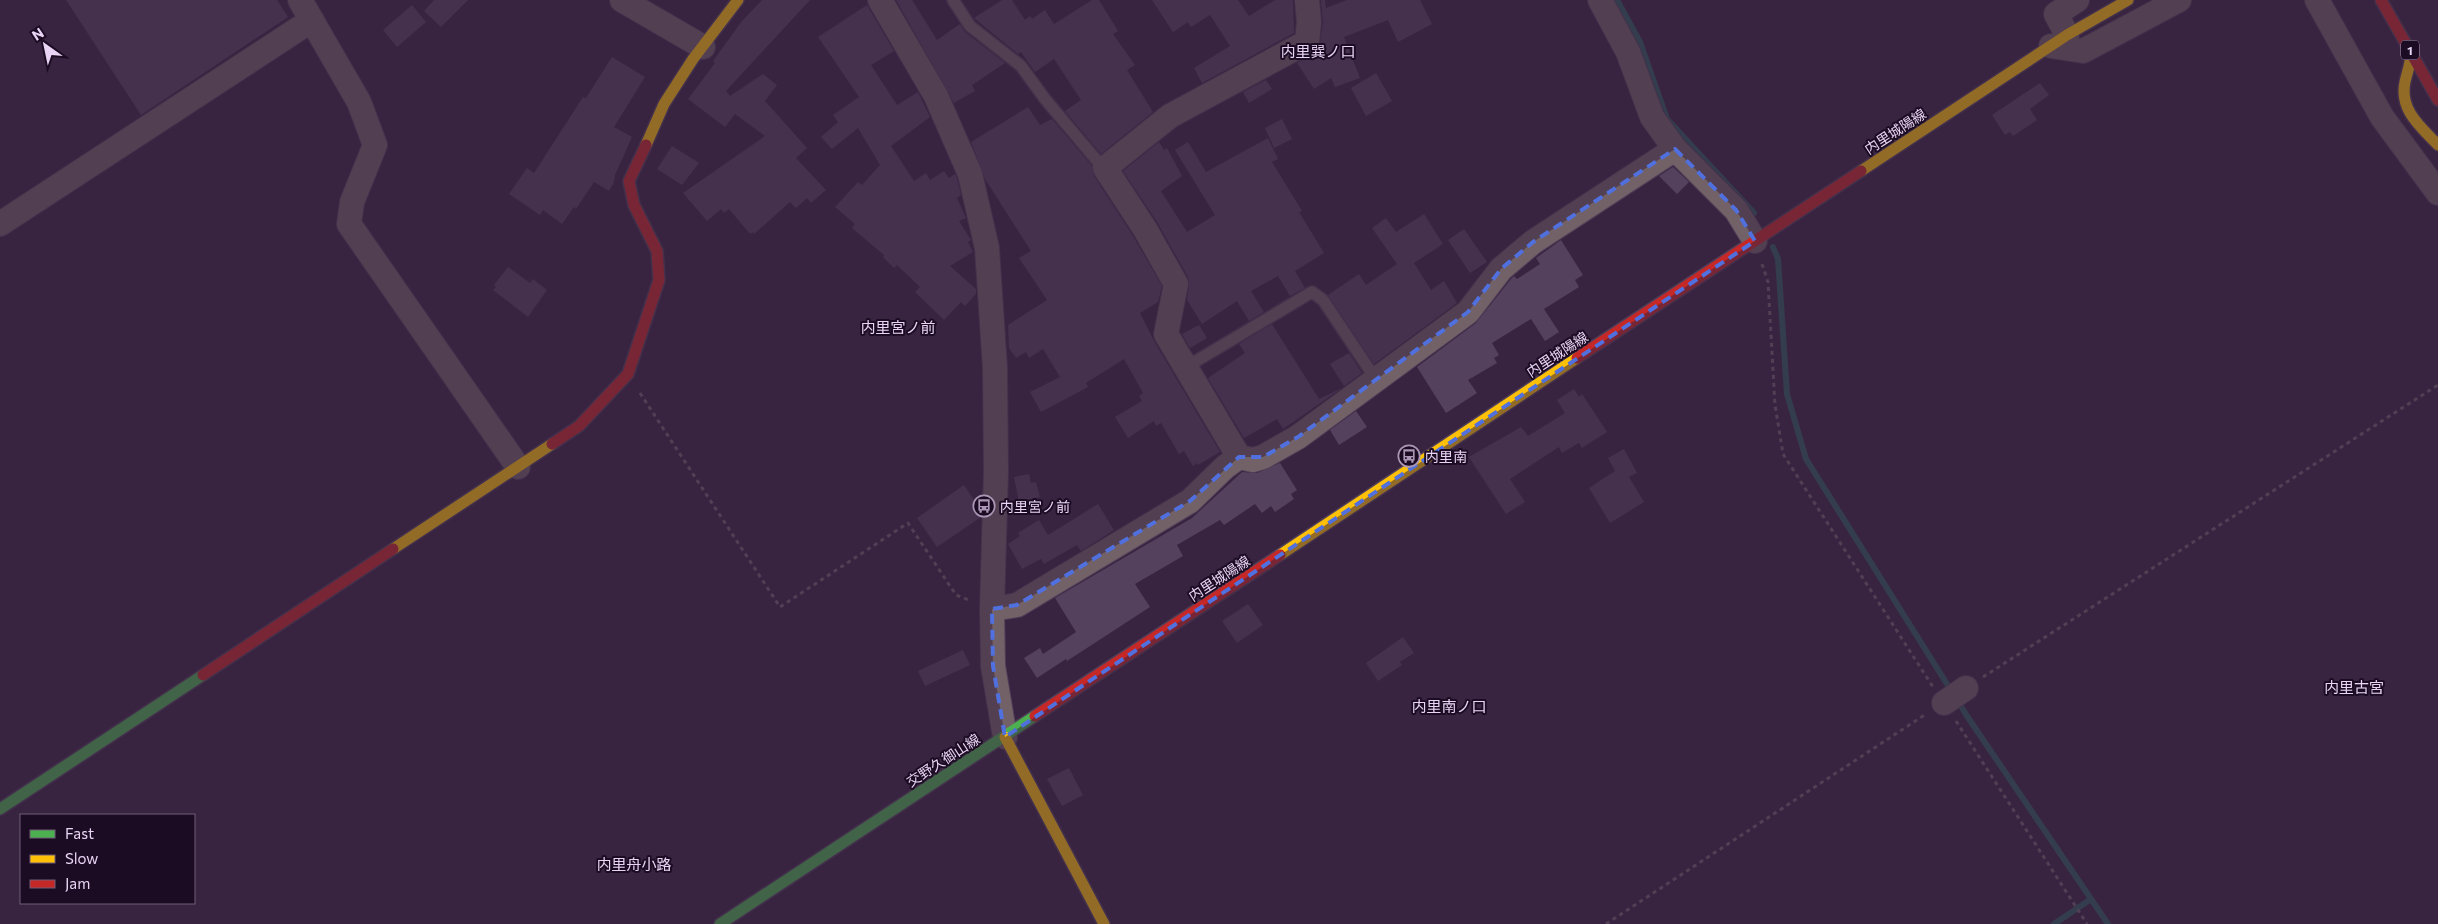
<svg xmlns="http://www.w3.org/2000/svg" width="2438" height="924" font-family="Commissioner,'Noto Sans JP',sans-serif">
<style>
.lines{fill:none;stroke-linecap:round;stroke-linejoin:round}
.stream{stroke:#305b5c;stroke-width:6}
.building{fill:#54415d}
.lane-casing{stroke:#503f58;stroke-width:14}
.street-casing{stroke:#503f58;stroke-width:26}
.fast-casing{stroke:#503f58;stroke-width:14}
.slow-casing{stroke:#503f58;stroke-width:14}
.jam-casing{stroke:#503f58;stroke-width:14}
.path{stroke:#70616c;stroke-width:3;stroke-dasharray:4 4;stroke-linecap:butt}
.lane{stroke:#726267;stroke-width:11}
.street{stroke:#726267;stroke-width:24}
.fast{stroke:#4caf50;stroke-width:11}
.slow{stroke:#ffc107;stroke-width:11}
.jam{stroke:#c62828;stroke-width:11}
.marked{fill:none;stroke:#5070df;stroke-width:4;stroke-dasharray:10 6;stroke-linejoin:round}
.labels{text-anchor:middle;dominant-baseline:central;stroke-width:4;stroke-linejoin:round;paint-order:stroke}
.shield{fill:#1c0c23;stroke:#ac98b6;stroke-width:1}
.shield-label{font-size:12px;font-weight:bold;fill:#e9d4f5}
.street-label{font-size:14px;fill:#e9d4f5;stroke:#1c0c23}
.poi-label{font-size:14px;fill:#e9d4f5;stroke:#1c0c23;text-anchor:start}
.neighbourhood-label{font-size:15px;fill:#e9d4f5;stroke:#1c0c23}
</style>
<rect width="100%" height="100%" fill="#382441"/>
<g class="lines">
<!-- stream -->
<path class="stream" d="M1617 0 1640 42 1667 119 1754 213
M1773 247 1778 259 1787 394 1806 459 1967 716 2108 924
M2054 924 2091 899"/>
</g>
<!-- building -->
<path class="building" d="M66 0H277L288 17 141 115Z
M434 0H468L441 27 424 11Z
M762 0H810L726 91 730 96 763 74 777 85 765 101 807 148 796 158 826 190 811 203 807 198 796 208 790 202 754 234 753 232 750 234 729 209 724 213 721 209 707 221 683 193 765 136 735 114 725 127 688 99 715 63 713 61 742 21Z
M896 0H912L937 40 960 24 965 32 1005 63 972 85 975 91 954 103Z
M1002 0H1012L1025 20 1030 16 1032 19 1045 10 1054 24 1092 0H1099L1118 31 1113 34 1135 65 1127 70 1153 112 1101 154 1065 111 1081 100 1054 59 1035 72 1021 52 1018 54 974 18Z
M1152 0H1238L1249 16 1275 0H1293L1294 33 1202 83 1194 68 1230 46 1210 15 1191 27 1188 22 1173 32Z
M1321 0H1325L1326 8 1347 0H1420L1432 24 1398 42 1388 20 1344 37 1360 78 1335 87 1331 78 1314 89 1297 63 1319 49 1323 23Z
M412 5 426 22 397 47 383 30Z
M867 5 894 51 871 65 897 105 918 92 930 117 891 146 914 181 926 173 930 180 944 171 949 178 955 174 957 178 961 195 957 198 966 218 959 221 971 240 968 242 973 252 950 266 976 289V294L965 306 961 302 944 320 915 292 920 287 897 265 894 268 883 257 884 255 852 228 855 224 835 207 858 182 862 185 880 165 858 128 832 149 821 137 838 122 833 115 859 97 818 37Z
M612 57 645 77 614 127 632 137 615 175 614 182 609 191 594 182 576 209 574 207 562 224 543 210 540 215 509 194 527 168 534 173 583 97 586 98Z
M1376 73 1392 101 1366 116 1351 88Z
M1266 80 1272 89 1249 103 1243 92Z
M2040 83 2049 95 2030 109 2037 120 2013 136 2010 132 2005 135 1992 115Z
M1028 107 1040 125 1052 119 1092 166 1094 176 1133 236 1162 286 1158 302 1140 313 1154 341 1220 452 1198 465 1197 463 1193 466 1184 451 1179 454 1161 423 1156 426 1154 421 1128 438 1115 417 1142 401 1139 396 1143 393 1124 359 1086 383 1088 387 1041 412 1030 392 1060 377 1043 349 1029 358 1026 352 1016 358 1009 348 1008 325 1047 300 1019 258 1031 251 985 179 971 142Z
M1282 119 1292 139 1274 148 1265 128Z
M1268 138 1278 159 1272 162 1302 211 1299 212 1324 253 1295 271 1305 288 1290 296 1278 276 1251 291 1264 312 1249 321 1237 301 1202 324 1187 300 1189 287 1188 277 1157 222 1123 171 1159 142 1164 150 1167 148 1182 176 1161 191 1187 232 1215 215 1175 150 1188 142 1206 172Z
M672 146 699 163 682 185 657 169Z
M1673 167 1689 182 1677 194 1659 176Z
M1424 214 1443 244 1414 263 1431 290 1444 281 1457 303 1374 364 1328 295 1359 274 1366 285 1397 264 1372 228 1386 218 1396 232Z
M1464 229 1487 262 1470 273 1448 240Z
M1561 240 1583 275 1575 280 1579 287 1544 309 1559 332 1545 341 1531 319 1492 343 1499 355 1494 358 1497 363 1468 380 1477 393 1446 413 1417 367 1476 323 1511 279 1514 276 1517 279 1540 264 1536 258Z
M508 267 530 283 533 279 547 290 528 317 493 290 496 287 494 285Z
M1272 324 1319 399 1342 388 1283 429 1277 419 1244 438 1208 378 1245 353 1239 344Z
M1199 325 1207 338 1190 348 1182 334Z
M1349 353 1362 373 1344 386 1330 364Z
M1574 389 1579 397 1582 394 1607 432 1582 448 1579 443 1562 453 1559 447 1510 479 1525 502 1506 514 1469 457 1521 427 1528 436 1565 413 1557 400Z
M1356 411 1367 427 1339 445 1330 430Z
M1624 449 1637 473 1629 477 1644 502 1610 523 1589 488 1615 471 1608 458Z
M1280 463 1297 490 1291 494 1294 499 1275 512 1271 506 1262 513 1255 504 1224 525 1220 520 1177 545 1183 556 1135 584 1150 607 1067 661 1066 659 1037 678 1024 658 1040 648 1043 654 1076 632 1055 598 1192 518 1242 472 1257 473Z
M1029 474 1031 483 1036 482 1040 497 1019 502 1014 477Z
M964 485 980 509 977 511 981 517 937 547 917 518Z
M1098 504 1114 530 1081 551 1077 545 1044 564 1041 559 1022 569 1008 544 1020 536 1018 533 1039 520 1048 535Z
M1248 604 1263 625 1237 643 1222 621Z
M1403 637 1414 653 1400 662 1402 665 1378 681 1366 663Z
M963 650 970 665 925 686 918 671Z
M1069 768 1083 795 1062 806 1047 779Z"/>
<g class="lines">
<!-- lane casing -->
<g class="lane-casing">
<path id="lane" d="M953 0 970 26 1021 66 1045 99 1099 163 1105 168
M1186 367 1312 292 1323 300 1377 381"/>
</g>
<!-- street casing -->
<g class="street-casing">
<path id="street" d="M300 0 359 102 375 145 352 202 349 224 518 467
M622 0 703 47
M880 0 936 96 970 174 987 248 995 368 996 472 992 609 993 666 1005 737
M1600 0 1628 52 1652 117 1675 149 1736 210 1755 241
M2317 0 2382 117 2438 193
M2067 35 2056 14 2077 0
M2051 46 2083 51 2179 0
M0 224 312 20
M1239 457 1166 334 1176 284 1145 229 1105 168 1170 116 1307 42 1309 22 1307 0
M992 609 1017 605 1190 501 1225 467 1239 457 1253 460 1263 457 1298 437 1468 312 1501 269 1533 242 1675 149
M1944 703 1966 688"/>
</g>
<!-- fast casing -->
<g class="fast-casing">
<path id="fast" d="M0 809 203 675
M720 924 1035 716"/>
</g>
<!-- slow casing -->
<g class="slow-casing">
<path id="slow" d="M2411 52C2411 64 2407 72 2405 82 2399 110 2421 127 2438 145
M646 145 664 104 693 59 738 0
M1861 171 2067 35 2128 0
M393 549 552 444
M1280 555 1577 358
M1005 737 1104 924"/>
</g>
<!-- jam casing -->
<g class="jam-casing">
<path id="jam" d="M2381 0 2438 100
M1577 358 1861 171
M552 444 579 426 628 374 659 280 657 251 634 205 629 181 646 145
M203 675 393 549
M1035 716 1280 555"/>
</g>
<!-- path -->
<path class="path" d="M1762 264 1768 282 1775 405 1783 454 1933 687
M640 393 780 607 908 523 956 595 971 601
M1983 677 2438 385
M1956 721 2087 924
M1606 924 1926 714"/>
<!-- lane -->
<use href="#lane" class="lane"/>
<!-- street -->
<use href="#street" class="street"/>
<!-- fast -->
<use href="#fast" class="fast"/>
<!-- slow -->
<use href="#slow" class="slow"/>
<!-- jam -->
<use href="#jam" class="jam"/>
</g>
<!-- marked area -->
<path d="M0 0H2438V924H0ZM1675 149 1736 210 1755 241 1005 737 993 666 992 609 1017 605 1190 501 1239 457H1263L1298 437 1468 312 1501 269 1533 242Z" fill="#382441" fill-opacity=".55" fill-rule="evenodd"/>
<path class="marked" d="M1675 149 1736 210 1755 241 1005 737 993 666 992 609 1017 605 1190 501 1239 457H1263L1298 437 1468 312 1501 269 1533 242Z"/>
<!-- icons -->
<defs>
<g id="bus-ring" transform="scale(1.125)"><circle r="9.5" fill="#1c0c23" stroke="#ab96b6" stroke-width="1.5"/><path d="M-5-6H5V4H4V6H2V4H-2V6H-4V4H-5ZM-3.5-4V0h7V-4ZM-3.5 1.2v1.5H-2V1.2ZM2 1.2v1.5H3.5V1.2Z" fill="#ab96b6"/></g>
</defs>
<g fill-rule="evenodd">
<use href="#bus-ring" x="1409" y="456"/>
<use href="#bus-ring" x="984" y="506"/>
</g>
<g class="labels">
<!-- shield labels -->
<rect class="shield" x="2401" y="40.5" width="18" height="19" rx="4"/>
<g class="shield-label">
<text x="2410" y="50">1</text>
</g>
<!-- street labels -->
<g class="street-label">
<text transform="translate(1895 131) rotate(-33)">内里城陽線</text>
<text transform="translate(1557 354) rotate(-33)">内里城陽線</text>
<text transform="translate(1219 578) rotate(-33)">内里城陽線</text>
<text transform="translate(943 760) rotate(-33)">交野久御山線</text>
</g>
<!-- poi labels -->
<g class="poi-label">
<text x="1425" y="456">内里南</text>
<text x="1000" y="506">内里宮ノ前</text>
</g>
<!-- neighbourhood labels -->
<g class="neighbourhood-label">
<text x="1318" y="51">内里巽ノ口</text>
<text x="898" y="327">内里宮ノ前</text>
<text x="2354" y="687">内里古宮</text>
<text x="1449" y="706">内里南ノ口</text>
<text x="634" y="864">内里舟小路</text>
</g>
</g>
<!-- legend -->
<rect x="20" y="814" width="175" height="90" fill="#1c0c23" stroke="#6e5c77"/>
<rect x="30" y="830" width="25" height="8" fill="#4caf50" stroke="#6e5c77"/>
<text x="65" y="839" font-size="15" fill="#e9d4f5">Fast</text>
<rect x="30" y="855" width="25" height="8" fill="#ffc107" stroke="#6e5c77"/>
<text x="65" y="864" font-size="15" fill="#e9d4f5">Slow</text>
<rect x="30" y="880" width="25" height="8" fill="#c62828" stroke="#6e5c77"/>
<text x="65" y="889" font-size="15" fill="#e9d4f5">Jam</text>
<!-- north arrow -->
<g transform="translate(45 45) rotate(327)" stroke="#1c0c23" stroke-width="4" paint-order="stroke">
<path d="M0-4L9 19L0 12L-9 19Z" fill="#e9d4f5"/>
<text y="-8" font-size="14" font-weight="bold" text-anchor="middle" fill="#e9d4f5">N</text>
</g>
</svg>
